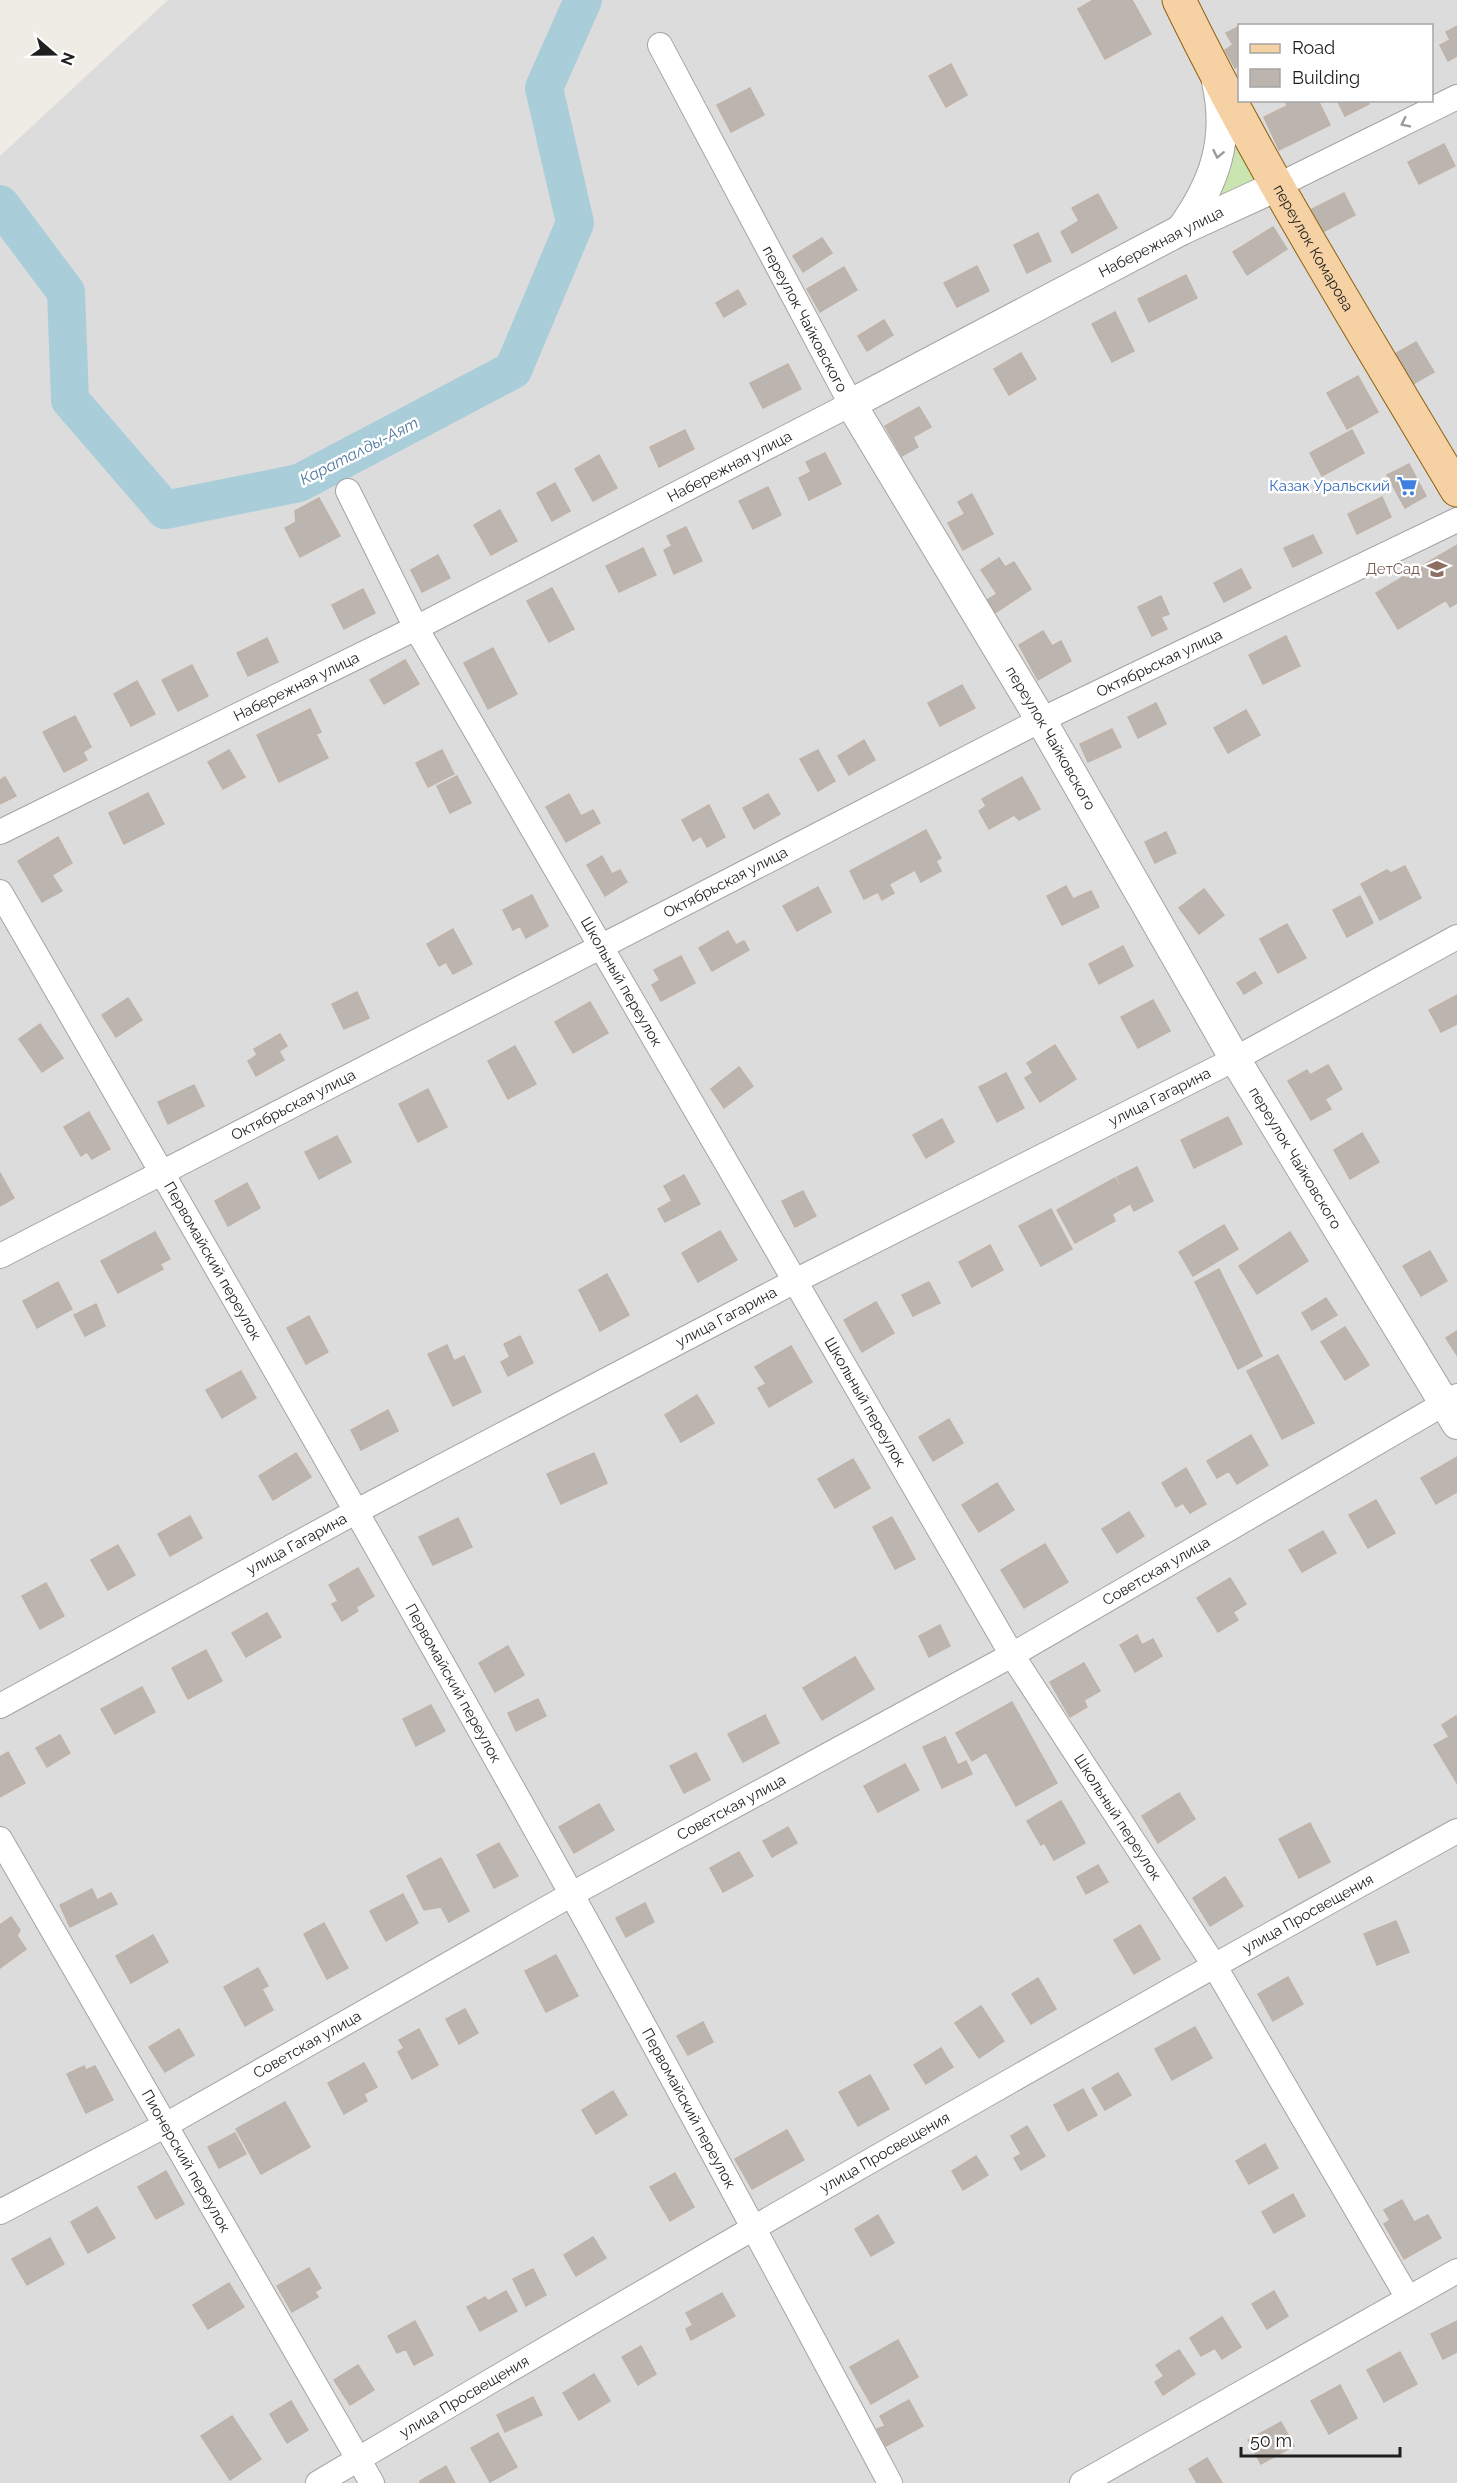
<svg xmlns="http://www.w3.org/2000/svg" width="1457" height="2483" font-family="Raleway,sans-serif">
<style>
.residential{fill:#dddcdc;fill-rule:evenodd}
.grass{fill:#cae5af}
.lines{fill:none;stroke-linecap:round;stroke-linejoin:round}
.river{stroke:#a9ced9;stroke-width:38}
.building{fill:#bcb5af;stroke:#bfb3a9;stroke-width:1.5}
.minor-casing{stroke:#a3a3a3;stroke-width:26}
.tertiary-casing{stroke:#a3a3a3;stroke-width:32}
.primary-casing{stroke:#8e610c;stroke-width:35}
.minor{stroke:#fff;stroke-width:24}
.tertiary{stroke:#fff;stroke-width:30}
.primary{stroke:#f5d1a4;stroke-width:33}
.oneway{stroke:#9a9a9a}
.labels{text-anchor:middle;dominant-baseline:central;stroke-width:5;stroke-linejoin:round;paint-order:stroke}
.street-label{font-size:15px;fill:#1f1f1f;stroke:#fff}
.shop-label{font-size:15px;fill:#366cbe;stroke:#fff;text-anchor:end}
.education-label{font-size:15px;fill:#785e54;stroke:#fff;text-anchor:end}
.water-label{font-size:16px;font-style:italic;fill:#4f78a0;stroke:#fff}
</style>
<rect width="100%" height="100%" fill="#efebe5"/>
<!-- residential -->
<path class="residential" d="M168 0H1457V2483H0V156ZM1240 26H1432V100H1240Z"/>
<!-- grass -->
<path class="grass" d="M1233 134 1256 177 1209 210Z"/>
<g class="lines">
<!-- river -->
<path class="river" d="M0 204 66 292 70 400 165 510 299 483 513 370 575 223 544 88 583 0"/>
</g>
<!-- building -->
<path class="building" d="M1093 0H1132L1151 34 1105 59 1078 9Z
M1240 26V65L1235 68 1225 50 1233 45 1226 33Z
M1457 26V56L1448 61 1440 45 1450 40 1446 32Z
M951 64 967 95 946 107 929 76Z
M750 88 764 115 731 132 717 105Z
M1285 100H1318L1330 125 1279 150 1264 117 1287 106Z
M1337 100H1367L1369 104 1345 116Z
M1444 144 1455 166 1419 184 1408 162Z
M1344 193 1355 215 1321 233 1310 210Z
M1098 194 1117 228 1072 253 1061 232 1079 221 1072 208Z
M1273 227 1287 249 1247 275 1233 252Z
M1038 233 1051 261 1027 273 1014 245Z
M822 238 832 253 803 272 793 256Z
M977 266 989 291 957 307 944 283Z
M844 267 857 290 820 312 807 289Z
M1186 275 1197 298 1149 322 1138 299Z
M738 290 746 304 724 317 716 303Z
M1115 312 1134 351 1112 362 1092 324Z
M884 320 893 335 867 351 858 336Z
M1416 342 1434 372 1413 384 1395 354Z
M1021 353 1036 379 1009 395 994 369Z
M788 364 801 389 763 408 750 383Z
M1358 376 1378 412 1347 429 1327 393Z
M919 407 931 427 913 437 918 447 902 456 885 426Z
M685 430 694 449 659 467 650 447Z
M1352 430 1364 453 1322 476 1310 453Z
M825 453 841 484 809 500 799 478 811 472 806 462Z
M599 455 617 488 593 501 575 469Z
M1409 464 1426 496 1405 508 1387 475Z
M555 483 570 511 552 521 537 493Z
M768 487 781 515 753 529 739 501Z
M972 494 993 534 963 550 948 523 965 514 958 502Z
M1382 497 1391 517 1357 534 1348 514Z
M319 498 340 536 300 557 285 528 296 522 295 511Z
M500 510 517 541 491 555 474 525Z
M686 527 702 561 674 574 664 550 672 546 667 536Z
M1313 535 1322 553 1293 567 1284 548Z
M1457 545V603L1450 607 1446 600 1398 629 1376 593Z
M643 548 656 575 619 592 606 566Z
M438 555 450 578 422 592 411 570Z
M999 558 1005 567 1014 562 1031 589 995 613 987 600 997 594 981 570Z
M1241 569 1251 588 1224 602 1214 583Z
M552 588 574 629 549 642 527 601Z
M363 589 375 613 344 629 332 605Z
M1161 596 1169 614 1161 617 1167 629 1152 636 1138 607Z
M1043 631 1052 646 1061 641 1071 661 1038 680 1019 645Z
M1286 636 1300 666 1263 684 1249 655Z
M267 638 278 662 248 676 237 653Z
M493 648 517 694 488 709 464 663Z
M405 660 419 684 384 704 370 680Z
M192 665 208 696 178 711 162 680Z
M137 681 155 714 131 726 114 694Z
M962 685 975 708 940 726 928 703Z
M1156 703 1166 724 1138 738 1128 717Z
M310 709 321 732 316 734 328 758 279 782 257 735Z
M1246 710 1260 735 1228 753 1214 728Z
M75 716 91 747 83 752 87 760 64 772 43 732Z
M1112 729 1121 747 1088 762 1080 744Z
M864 740 875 760 849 775 838 756Z
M229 750 245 777 223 789 208 762Z
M442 750 454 774 428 787 416 763Z
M818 750 835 781 818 791 800 759Z
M457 776 471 803 450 813 437 786Z
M5 777 16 796 0 804V780Z
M1022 777 1040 809 1019 820 1014 815 989 829 979 811 986 806 982 799Z
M148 793 164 824 124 844 109 813Z
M569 794 581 816 593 810 600 823 566 842 546 807Z
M768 794 780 814 754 829 743 808Z
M709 805 725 837 707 847 701 836 693 841 682 820Z
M926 830 941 858 936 861 941 871 921 882 915 870 889 884 894 893 882 900 878 892 864 899 850 871Z
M1166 832 1176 853 1155 863 1145 842Z
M58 837 72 863 52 875 62 891 42 902 18 861Z
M602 856 612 874 620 870 627 882 605 896 587 865Z
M1405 866 1421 898 1380 920 1361 884 1387 870 1391 873Z
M1066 886 1073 899 1091 891 1099 907 1062 925 1047 896Z
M818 887 831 912 797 931 783 906Z
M1204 889 1224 915 1199 934 1179 908Z
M532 895 548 926 526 938 520 926 513 930 503 910Z
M1360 896 1373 923 1347 937 1333 910Z
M1287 924 1306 958 1278 973 1260 939Z
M453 929 472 964 453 974 446 962 439 966 427 944Z
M728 931 736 945 744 941 749 950 712 971 699 948Z
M1123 946 1133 966 1099 984 1089 964Z
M681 956 695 983 661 1001 652 985 660 980 654 970Z
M1255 972 1262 983 1244 994 1237 983Z
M357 992 369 1018 344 1029 332 1004Z
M1457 995V1024L1441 1032 1429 1010Z
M128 998 142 1020 116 1037 102 1015Z
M1153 1000 1170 1031 1138 1048 1121 1017Z
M590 1002 608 1033 573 1053 555 1022Z
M40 1024 63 1058 42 1072 19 1039Z
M280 1034 287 1046 279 1051 284 1060 256 1076 248 1061 257 1055 254 1049Z
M1055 1045 1076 1079 1040 1102 1025 1078 1033 1073 1027 1063Z
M515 1046 536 1084 508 1099 488 1061Z
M1328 1065 1342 1089 1325 1099 1331 1109 1311 1120 1288 1081 1307 1070 1310 1075Z
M739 1067 753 1086 724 1108 711 1089Z
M1006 1073 1024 1108 997 1122 979 1087Z
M194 1085 204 1106 168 1124 158 1102Z
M428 1089 447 1127 418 1142 399 1104Z
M89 1112 110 1149 92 1159 87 1152 81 1156 64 1127Z
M1228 1117 1242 1144 1194 1168 1181 1140Z
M942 1119 954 1142 926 1158 913 1135Z
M1362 1133 1379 1162 1350 1179 1334 1150Z
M337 1136 351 1162 319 1179 305 1152Z
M1137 1167 1153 1201 1134 1211 1117 1177Z
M0 1173 14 1198 0 1206Z
M684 1175 700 1204 665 1222 658 1209 672 1201 664 1186Z
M1115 1178 1130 1204 1112 1214 1115 1221 1075 1243 1057 1210Z
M247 1183 260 1208 228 1226 215 1201Z
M803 1191 816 1216 795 1227 782 1201Z
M1051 1209 1072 1249 1041 1266 1019 1226Z
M1224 1225 1238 1249 1193 1276 1179 1252Z
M720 1231 737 1260 698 1282 682 1253Z
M155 1232 170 1259 160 1264 163 1269 118 1293 101 1261Z
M1290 1232 1308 1261 1257 1294 1239 1266Z
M990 1245 1003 1270 972 1287 959 1262Z
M1430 1251 1447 1281 1421 1296 1403 1266Z
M1219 1269 1262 1356 1238 1369 1195 1282Z
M607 1274 629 1315 600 1331 579 1290Z
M58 1282 72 1309 37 1328 23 1301Z
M929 1282 940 1303 913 1316 902 1295Z
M1326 1298 1337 1315 1312 1330 1302 1313Z
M876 1302 894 1333 862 1352 844 1320Z
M96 1304 105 1326 85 1336 74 1315Z
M309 1316 328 1352 306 1364 287 1328Z
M1345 1327 1369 1365 1345 1380 1321 1342Z
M1457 1331V1355L1446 1338Z
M520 1336 533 1363 508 1376 501 1362 510 1357 504 1344Z
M447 1345 454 1361 464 1356 481 1392 453 1406 428 1354Z
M791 1346 812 1382 769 1407 758 1388 766 1384 755 1367Z
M1278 1355 1314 1423 1282 1439 1247 1371Z
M241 1371 256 1398 222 1418 206 1390Z
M697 1395 714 1423 681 1442 665 1415Z
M388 1410 398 1431 361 1450 351 1430Z
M949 1419 963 1443 933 1461 919 1437Z
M1251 1435 1268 1465 1237 1484 1229 1471 1217 1478 1207 1461Z
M296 1453 311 1477 273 1500 259 1476Z
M594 1453 607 1483 561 1504 547 1474Z
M1457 1457V1492L1436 1504 1421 1478Z
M853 1459 870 1488 835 1508 818 1479Z
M1186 1468 1206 1504 1190 1513 1183 1503 1176 1507 1162 1483Z
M997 1483 1014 1510 979 1532 962 1505Z
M1376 1500 1395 1533 1368 1548 1349 1515Z
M1129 1512 1144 1536 1117 1553 1102 1529Z
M190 1516 202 1538 170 1556 158 1534Z
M892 1517 915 1559 895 1569 873 1527Z
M458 1518 472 1547 433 1565 419 1537Z
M1323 1531 1336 1553 1302 1572 1289 1550Z
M1045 1544 1068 1582 1024 1608 1001 1570Z
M118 1545 135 1575 108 1590 91 1560Z
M358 1568 374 1596 356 1607 358 1611 342 1621 332 1604 338 1601 329 1585Z
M1230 1578 1246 1604 1233 1612 1238 1620 1218 1632 1197 1598Z
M46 1583 64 1616 40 1629 22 1596Z
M267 1613 281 1637 246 1657 232 1633Z
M940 1625 950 1646 929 1657 919 1636Z
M1137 1635 1142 1645 1153 1639 1162 1656 1135 1672 1120 1645Z
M508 1646 524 1675 495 1692 479 1663Z
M206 1650 222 1681 188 1699 172 1668Z
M855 1657 874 1689 822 1720 803 1688Z
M1084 1663 1100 1691 1084 1700 1087 1707 1070 1717 1050 1682Z
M142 1687 155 1712 115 1734 101 1709Z
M538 1699 546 1716 516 1731 508 1713Z
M1012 1702 1057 1783 1016 1806 986 1752 972 1761 956 1733Z
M431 1705 445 1731 416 1746 403 1719Z
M765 1715 779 1743 743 1762 728 1734Z
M1456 1716 1457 1717V1783L1434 1745 1449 1737 1442 1725Z
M60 1735 70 1753 47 1767 36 1748Z
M945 1737 958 1765 966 1761 972 1774 942 1788 923 1747Z
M8 1752 25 1783 0 1797V1757Z
M696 1753 710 1780 684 1793 670 1766Z
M905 1764 919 1790 878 1812 864 1786Z
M1179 1793 1195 1819 1158 1843 1142 1816Z
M1061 1801 1075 1825 1041 1845 1027 1821Z
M599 1804 614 1830 574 1853 559 1827Z
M1310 1823 1330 1862 1299 1878 1279 1839Z
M1075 1825 1085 1843 1054 1860 1044 1842Z
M788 1827 797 1843 772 1857 763 1841Z
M499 1843 518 1876 494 1888 477 1855Z
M739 1852 753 1876 723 1892 710 1868Z
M441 1858 469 1911 449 1922 441 1907 424 1910 407 1876Z
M1098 1865 1108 1882 1086 1894 1077 1877Z
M1225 1877 1243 1906 1210 1926 1193 1898Z
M92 1889 97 1900 111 1893 117 1904 70 1927 60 1905Z
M403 1894 418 1923 386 1941 370 1911Z
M645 1903 654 1922 626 1937 616 1918Z
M11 1917 20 1930 17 1936 26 1949 0 1968V1925Z
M1396 1921 1409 1952 1377 1965 1364 1934Z
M324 1923 348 1968 327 1979 304 1934Z
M1140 1925 1160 1959 1134 1974 1114 1940Z
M153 1935 168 1962 131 1983 116 1956Z
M556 1955 578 1996 546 2012 525 1971Z
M258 1968 268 1986 262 1989 273 2010 245 2026 224 1987Z
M1288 1977 1303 2004 1273 2021 1258 1994Z
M1038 1978 1056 2009 1031 2024 1012 1994Z
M981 2006 1004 2041 979 2058 955 2023Z
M465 2009 478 2033 459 2044 446 2019Z
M703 2022 713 2042 688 2055 677 2036Z
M1195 2027 1212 2058 1172 2080 1155 2049Z
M179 2029 194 2055 165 2072 149 2047Z
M419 2029 438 2065 412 2079 398 2052 404 2048 399 2040Z
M941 2048 953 2067 926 2084 914 2065Z
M364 2063 377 2087 364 2094 367 2101 344 2114 328 2083Z
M84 2066 86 2070 95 2066 113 2100 86 2113 67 2074Z
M1118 2073 1131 2095 1105 2110 1092 2088Z
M870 2075 889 2109 858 2126 839 2092Z
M1083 2089 1097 2115 1068 2131 1054 2105Z
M613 2091 627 2115 596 2134 582 2110Z
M285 2102 310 2147 261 2174 236 2129Z
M1027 2126 1045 2156 1021 2170 1014 2158 1021 2154 1011 2136Z
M787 2130 804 2160 752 2189 735 2159Z
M235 2133 246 2154 219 2168 208 2147Z
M1265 2144 1278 2168 1249 2184 1236 2161Z
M976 2156 988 2175 963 2190 952 2171Z
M166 2171 184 2204 156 2219 138 2187Z
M675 2173 694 2207 670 2221 650 2187Z
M1293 2194 1305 2216 1274 2233 1262 2212Z
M1402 2200 1414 2222 1428 2215 1441 2238 1404 2259 1384 2224 1390 2220 1384 2210Z
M97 2207 115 2238 88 2253 71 2222Z
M878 2215 894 2243 871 2256 855 2229Z
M593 2237 606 2258 576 2276 564 2255Z
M50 2238 64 2264 27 2285 12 2259Z
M309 2268 321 2288 315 2292 318 2297 292 2312 277 2286Z
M533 2269 546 2295 526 2306 513 2279Z
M229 2283 244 2307 208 2329 193 2305Z
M506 2291 517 2311 480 2331 467 2307 485 2297 488 2301Z
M1274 2291 1288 2316 1267 2329 1252 2304Z
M722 2293 735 2316 691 2340 686 2329 693 2325 686 2313Z
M1222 2317 1241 2347 1222 2359 1215 2348 1201 2356 1190 2338Z
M415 2321 433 2355 414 2365 406 2349 397 2353 388 2336Z
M1457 2321V2352L1443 2359 1431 2334Z
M898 2340 918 2377 871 2404 850 2367Z
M641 2346 656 2374 638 2385 622 2357Z
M1179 2350 1195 2374 1163 2395 1155 2382 1164 2376 1156 2365Z
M1400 2352 1417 2384 1384 2402 1367 2370Z
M358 2365 374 2390 350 2405 334 2380Z
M594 2374 610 2401 579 2420 563 2393Z
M1340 2385 1357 2418 1329 2434 1311 2401Z
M533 2397 542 2415 505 2432 497 2415Z
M909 2400 923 2426 886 2446 877 2429 885 2426 880 2416Z
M291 2401 308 2430 287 2443 270 2414Z
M232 2416 261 2459 230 2480 201 2436Z
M1281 2422 1294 2446 1261 2464 1248 2440Z
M498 2433 517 2467 490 2482 471 2448Z
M1207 2458 1222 2483H1197L1189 2469Z
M446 2466 455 2483H420V2481Z"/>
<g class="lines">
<!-- minor casing -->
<g class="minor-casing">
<g id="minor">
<path d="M1277 186 1457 97"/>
<path id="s1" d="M348 491 416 628 1012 1655 1214 1965 1408 2298"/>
<path id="s2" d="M0 832 416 628 851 404 660 45"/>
<path id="s3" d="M0 892C192 1225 385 1558 572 1895 680 2090 785 2286 890 2483"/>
<path id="s4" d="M0 1256 1041 720 1457 520"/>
<path id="s5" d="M0 1706 357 1511 795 1281 1235 1059 1457 937"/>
<path id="s6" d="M0 1839 372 2483"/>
<path id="s7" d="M0 2212 164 2126 572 1894 1012 1655 1457 1396"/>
<path id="s8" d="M318 2483C694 2260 1074 2042 1457 1831"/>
<path d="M1082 2483 1457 2271"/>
</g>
</g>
<!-- tertiary casing -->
<g class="tertiary-casing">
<g id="tertiary">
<path id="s9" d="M1277 186 1181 230 851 404 1041 720 1235 1059 1457 1424"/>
<path d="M1181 230C1215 183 1230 139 1217 82"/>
</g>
</g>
<!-- primary casing -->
<g class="primary-casing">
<g id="primary">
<path id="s10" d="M1179 0C1261 169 1361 328 1457 490"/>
</g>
</g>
<!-- minor -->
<use href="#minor" class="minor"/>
<!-- tertiary -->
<use href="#tertiary" class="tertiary"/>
<!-- primary -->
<use href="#primary" class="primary"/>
</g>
<!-- one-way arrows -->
<defs><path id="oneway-chevron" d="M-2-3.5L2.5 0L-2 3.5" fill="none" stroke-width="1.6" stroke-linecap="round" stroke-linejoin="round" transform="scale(1.5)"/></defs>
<g class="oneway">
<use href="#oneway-chevron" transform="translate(1405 123) rotate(154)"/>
<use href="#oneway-chevron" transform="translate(1218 154) rotate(102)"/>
</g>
<!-- icons -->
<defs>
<g id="supermarket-bare" transform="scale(1.62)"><path d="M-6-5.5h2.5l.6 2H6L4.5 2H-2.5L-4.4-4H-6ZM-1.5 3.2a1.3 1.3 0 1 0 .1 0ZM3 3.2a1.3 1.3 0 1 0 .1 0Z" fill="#3f7fe0" stroke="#fff" stroke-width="2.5" paint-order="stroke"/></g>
<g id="school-bare" transform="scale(1.62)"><path d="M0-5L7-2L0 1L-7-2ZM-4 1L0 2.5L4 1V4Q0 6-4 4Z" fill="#8d6e63" stroke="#fff" stroke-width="2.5" paint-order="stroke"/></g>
</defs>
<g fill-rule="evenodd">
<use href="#supermarket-bare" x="1407" y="486"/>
<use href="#school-bare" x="1437" y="569"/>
</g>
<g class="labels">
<!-- street labels -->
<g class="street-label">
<text transform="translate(1161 242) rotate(-27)">Набережная улица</text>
<text stroke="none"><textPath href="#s10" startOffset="282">переулок Комарова</textPath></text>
<text transform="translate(805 319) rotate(62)">переулок Чайковского</text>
<text stroke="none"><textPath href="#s2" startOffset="816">Набережная улица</textPath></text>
<text stroke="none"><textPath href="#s4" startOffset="1302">Октябрьская улица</textPath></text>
<text stroke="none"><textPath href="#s2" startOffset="330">Набережная улица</textPath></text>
<text stroke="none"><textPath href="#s9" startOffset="868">переулок Чайковского</textPath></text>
<text stroke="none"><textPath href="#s4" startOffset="816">Октябрьская улица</textPath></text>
<text stroke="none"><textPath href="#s1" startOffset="562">Школьный переулок</textPath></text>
<text stroke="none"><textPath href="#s5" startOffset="1310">улица Гагарина</textPath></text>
<text stroke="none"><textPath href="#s4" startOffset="330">Октябрьская улица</textPath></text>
<text stroke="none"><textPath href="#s9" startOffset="1354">переулок Чайковского</textPath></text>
<text stroke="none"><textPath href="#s3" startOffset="426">Первомайский переулок</textPath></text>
<text stroke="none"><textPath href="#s5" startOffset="824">улица Гагарина</textPath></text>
<text stroke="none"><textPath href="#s1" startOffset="1048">Школьный переулок</textPath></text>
<text stroke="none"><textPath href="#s5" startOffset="338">улица Гагарина</textPath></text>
<text stroke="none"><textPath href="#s7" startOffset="1322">Советская улица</textPath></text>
<text stroke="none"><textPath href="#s3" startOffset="912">Первомайский переулок</textPath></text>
<text stroke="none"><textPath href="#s7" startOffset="836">Советская улица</textPath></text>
<text stroke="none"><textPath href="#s1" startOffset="1534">Школьный переулок</textPath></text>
<text stroke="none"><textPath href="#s8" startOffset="1142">улица Просвещения</textPath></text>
<text stroke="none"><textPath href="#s7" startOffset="350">Советская улица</textPath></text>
<text stroke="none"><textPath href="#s3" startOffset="1398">Первомайский переулок</textPath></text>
<text stroke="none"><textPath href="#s8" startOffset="656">улица Просвещения</textPath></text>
<text stroke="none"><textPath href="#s6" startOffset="372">Пионерский переулок</textPath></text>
<text stroke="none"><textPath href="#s8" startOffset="170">улица Просвещения</textPath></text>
</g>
<!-- shop labels -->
<g class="shop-label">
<text x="1390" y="486">Казак Уральский</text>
</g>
<!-- education labels -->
<g class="education-label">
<text x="1420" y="569">ДетСад</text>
</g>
<!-- water labels -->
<g class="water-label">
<text transform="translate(359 451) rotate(-27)">Караталды-Аят</text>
</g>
</g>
<!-- legend -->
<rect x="1238" y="24" width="195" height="78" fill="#ffffff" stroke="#a5a5a5" stroke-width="1.5"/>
<rect x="1250" y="44" width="30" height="9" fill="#f5d1a4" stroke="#a5a5a5" stroke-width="1.5"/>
<text x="1292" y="54" font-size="18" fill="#1f1f1f">Road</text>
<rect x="1250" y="69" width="30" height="18" fill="#bcb5af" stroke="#a5a5a5" stroke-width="1.5"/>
<text x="1292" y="84" font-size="18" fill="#1f1f1f">Building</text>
<!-- north arrow -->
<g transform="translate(54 54) rotate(110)" stroke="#ffffff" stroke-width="4.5" paint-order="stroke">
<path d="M0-4.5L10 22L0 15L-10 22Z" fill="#1f1f1f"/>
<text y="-9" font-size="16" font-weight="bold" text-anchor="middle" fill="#1f1f1f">N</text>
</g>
<!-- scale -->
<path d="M1241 2447v9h159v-9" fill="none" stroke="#1f1f1f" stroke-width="3"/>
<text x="1250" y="2447" font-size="18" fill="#1f1f1f" stroke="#ffffff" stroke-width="4.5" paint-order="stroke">50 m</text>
</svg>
